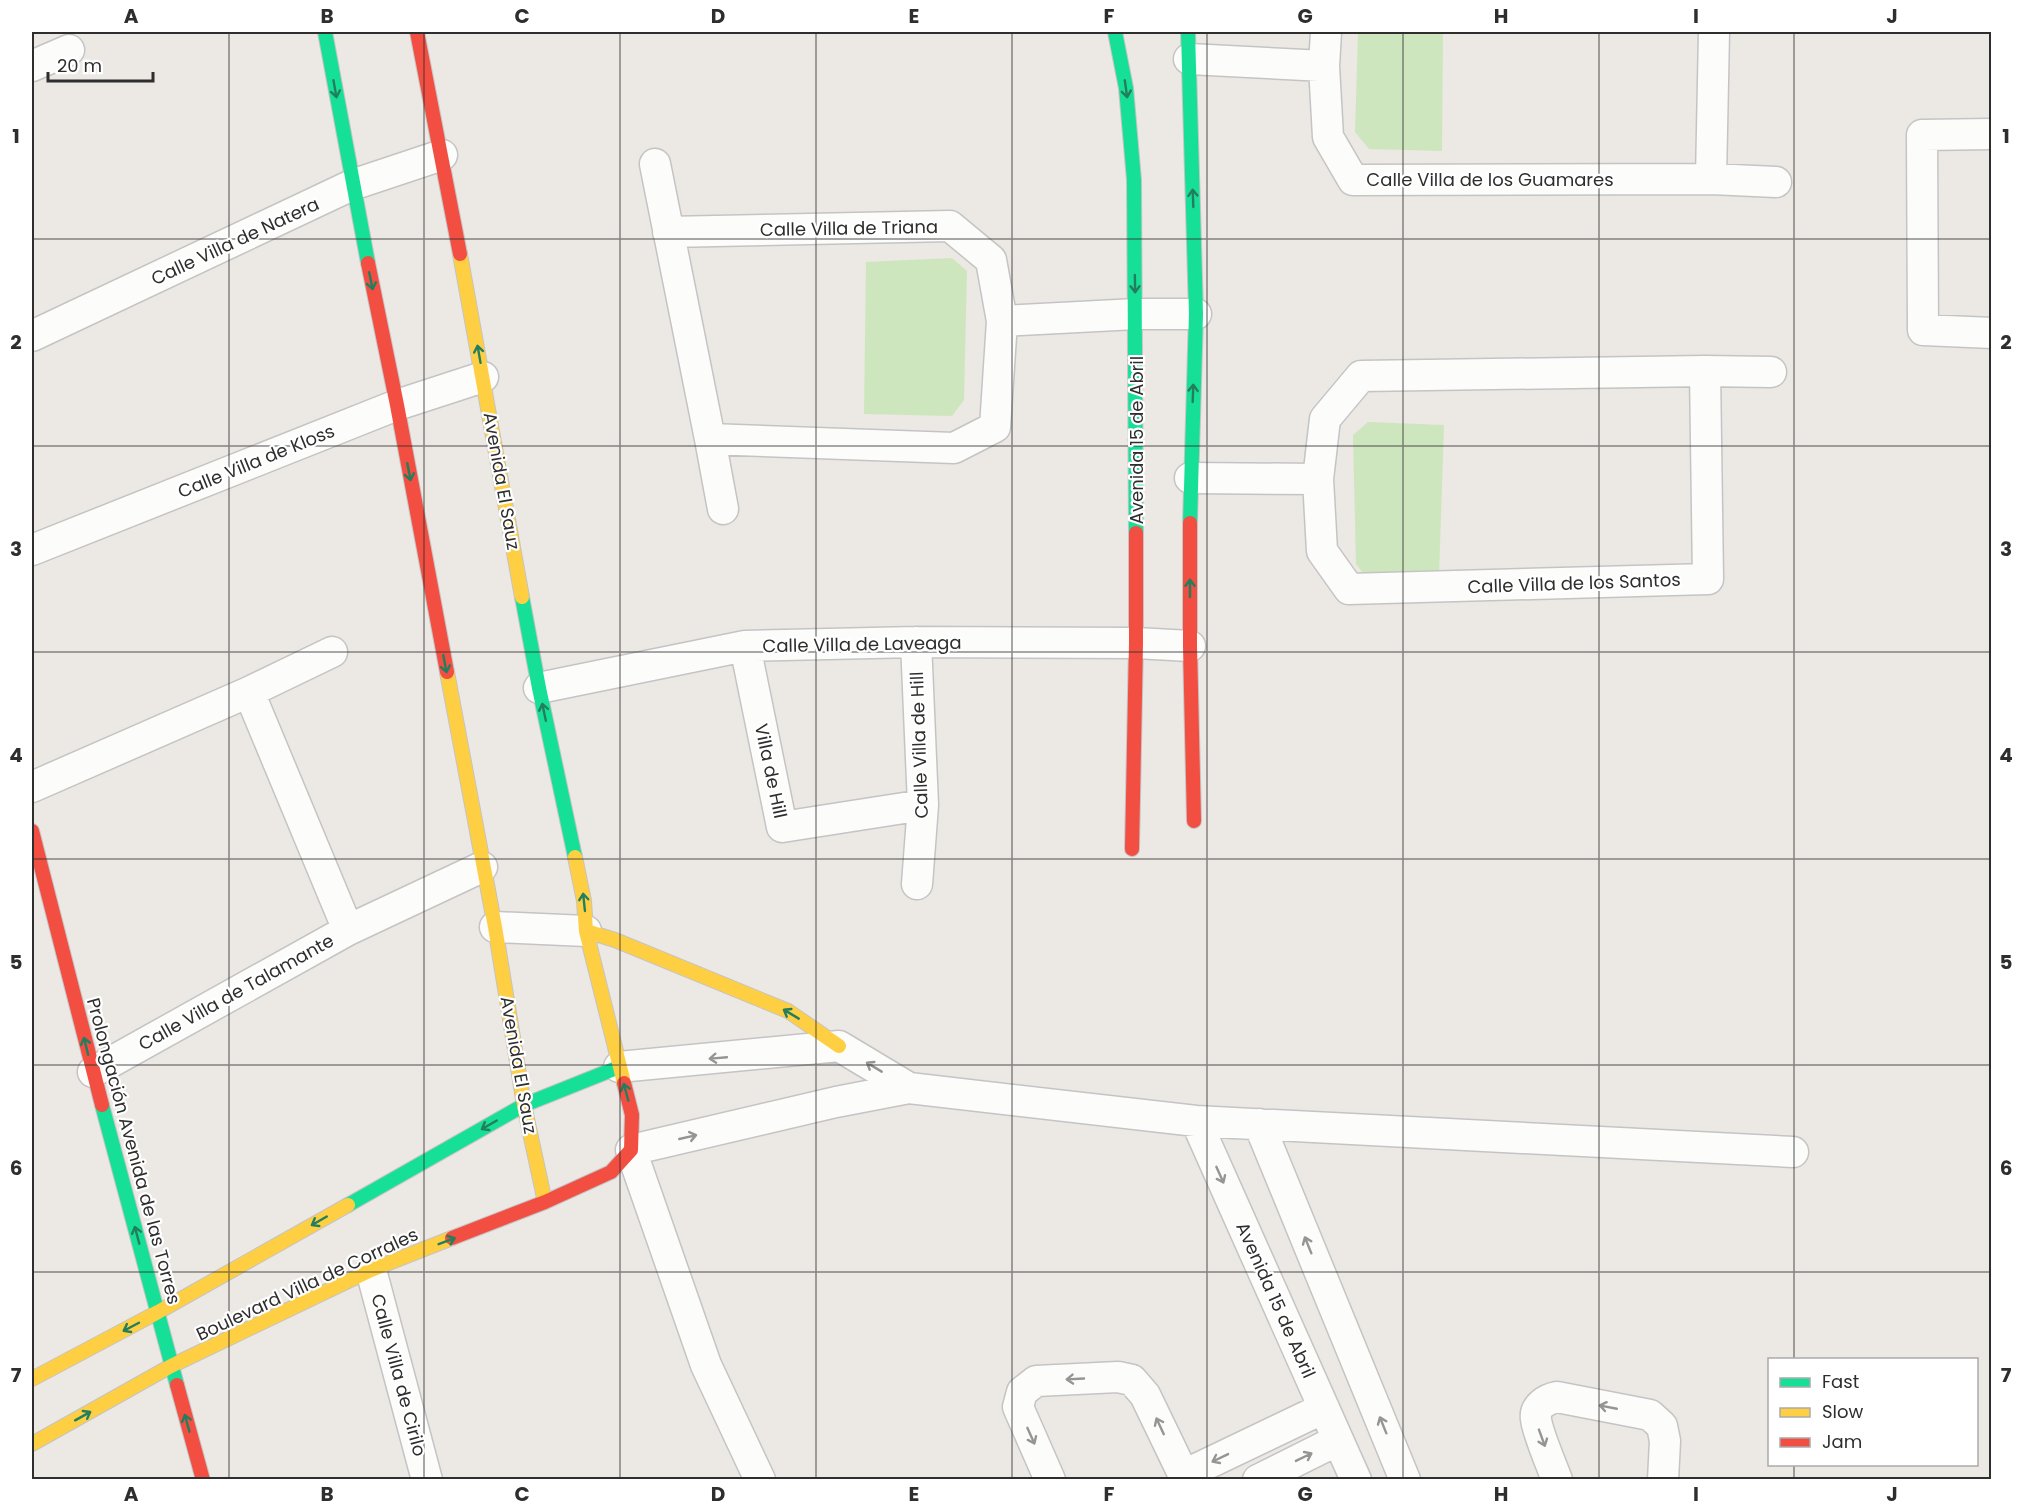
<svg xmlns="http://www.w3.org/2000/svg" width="2023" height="1511" font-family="Poppins,sans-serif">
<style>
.green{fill:#cee6be}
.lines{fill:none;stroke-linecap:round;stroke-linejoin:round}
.street-casing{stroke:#c5c4c5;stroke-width:33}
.fast-casing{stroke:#c5c4c5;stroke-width:16}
.slow-casing{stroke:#c5c4c5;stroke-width:16}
.jam-casing{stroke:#c5c4c5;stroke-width:16}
.street{stroke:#fcfcfb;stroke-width:30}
.fast{stroke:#16e098;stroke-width:14}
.slow{stroke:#ffcf43;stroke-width:14}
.jam{stroke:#f24e42;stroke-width:14}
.oneway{stroke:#237e5e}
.oneway2{stroke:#959594}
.grid{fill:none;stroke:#2e2e2e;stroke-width:1.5;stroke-opacity:0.55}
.labels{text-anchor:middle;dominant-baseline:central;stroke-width:4.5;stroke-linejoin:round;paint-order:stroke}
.street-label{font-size:18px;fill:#2e2e2e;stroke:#fff}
.neatline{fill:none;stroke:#2e2e2e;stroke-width:2}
.grid-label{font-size:20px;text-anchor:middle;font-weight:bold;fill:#2e2e2e}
</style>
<rect width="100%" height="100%" fill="#ece8e4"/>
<!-- green -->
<path class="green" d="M1358 32H1443L1442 151 1369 149 1355 132Z
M952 258 967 271 964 400 952 416 864 414 866 262Z
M1368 422 1444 425 1439 577 1367 578 1356 564 1353 435Z"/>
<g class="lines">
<!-- street casing -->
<g class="street-casing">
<path id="street" d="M1326 32 1324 66 1328 137 1353 180 1711 179 1776 182
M1189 59 1324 66
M32 66 69 50
M1992 134 1922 135 1923 330 1992 333
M655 164 710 439 723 509
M1711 179 1714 32
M668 232 950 226 991 260 1002 321 995 427 954 448 710 439
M1002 321 1136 314H1196
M32 336 352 185 442 155
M1705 371 1708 579 1349 589 1322 551 1318 479 1325 419 1361 376 1705 371 1771 372
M1190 478 1318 479
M32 550 397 405 483 377
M916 642 923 805 917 884
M745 646 782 827 923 805
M539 688 745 646 916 642 1136 643 1190 646
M249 692 348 930
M32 787 249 692 332 652
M495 927 586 931
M619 1067 839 1046 909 1088
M93 1072 348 930 482 867
M1196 1121 1356 1480
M1259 1124 1405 1480
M371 1270 427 1480
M1184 1475 1324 1408
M760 1480 706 1365 631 1150 836 1102 909 1088 1196 1121 1793 1152
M1050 1480 1018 1407 1022 1392 1036 1381 1118 1377 1132 1380 1145 1395 1186 1480
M1258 1480 1338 1440
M1557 1480C1552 1466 1537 1432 1536 1419 1534 1406 1547 1399 1557 1397L1650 1415 1662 1426 1665 1441 1663 1480"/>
</g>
<!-- fast casing -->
<g class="fast-casing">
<path id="fast" d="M325 32 368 263
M1115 32 1126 88 1134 180 1136 533
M1188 32 1196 314 1190 523
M522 597 539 688 575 857
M102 1105 177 1385
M348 1205 524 1105 619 1067"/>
</g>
<!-- slow casing -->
<g class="slow-casing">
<path id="slow" d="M460 254 522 597
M447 672 495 927 524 1105 545 1202
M575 857 584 901 586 931 624 1083
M586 931 615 940 788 1011 839 1046
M32 1379 158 1312 348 1205
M32 1444 171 1366 371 1270 452 1238"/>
</g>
<!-- jam casing -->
<g class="jam-casing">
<path id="jam" d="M417 32 460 254
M368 263 397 405 447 672
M1190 523V646L1194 821
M32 831 102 1105
M1132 849 1136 643V533
M452 1238 545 1202 611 1172 631 1150 632 1115 624 1083
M177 1385 203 1480"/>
</g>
<!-- street -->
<use href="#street" class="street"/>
<!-- fast -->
<use href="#fast" class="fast"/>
<!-- slow -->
<use href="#slow" class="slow"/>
<!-- jam -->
<use href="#jam" class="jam"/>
</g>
<!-- one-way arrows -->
<defs><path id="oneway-shaft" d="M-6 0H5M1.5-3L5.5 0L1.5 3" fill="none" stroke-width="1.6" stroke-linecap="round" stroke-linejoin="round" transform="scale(1.5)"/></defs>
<g class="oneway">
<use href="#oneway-shaft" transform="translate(335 89) rotate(80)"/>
<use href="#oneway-shaft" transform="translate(1126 89) rotate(82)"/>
<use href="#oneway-shaft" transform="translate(1193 198) rotate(-92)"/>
<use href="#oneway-shaft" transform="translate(371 281) rotate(78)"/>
<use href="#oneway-shaft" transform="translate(1135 284) rotate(89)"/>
<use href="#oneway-shaft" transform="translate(479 354) rotate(-100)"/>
<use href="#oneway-shaft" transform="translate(1193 393) rotate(-88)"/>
<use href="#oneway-shaft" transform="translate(409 472) rotate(79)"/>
<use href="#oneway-shaft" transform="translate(1190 588) rotate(-90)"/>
<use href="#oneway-shaft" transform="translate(445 664) rotate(79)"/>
<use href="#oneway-shaft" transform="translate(544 712) rotate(-102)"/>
<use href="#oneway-shaft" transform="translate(584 902) rotate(-96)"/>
<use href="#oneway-shaft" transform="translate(791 1014) rotate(-149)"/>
<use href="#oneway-shaft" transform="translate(86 1046) rotate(-104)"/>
<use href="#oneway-shaft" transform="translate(626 1092) rotate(-105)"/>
<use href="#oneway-shaft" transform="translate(489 1125) rotate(150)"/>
<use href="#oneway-shaft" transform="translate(319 1221) rotate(150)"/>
<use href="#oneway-shaft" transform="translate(137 1235) rotate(-105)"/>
<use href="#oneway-shaft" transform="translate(447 1241) rotate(-21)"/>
<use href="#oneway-shaft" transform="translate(131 1327) rotate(152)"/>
<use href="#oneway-shaft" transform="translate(83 1416) rotate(-29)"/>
<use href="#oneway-shaft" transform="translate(187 1423) rotate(-106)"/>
</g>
<g class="oneway2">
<use href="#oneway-shaft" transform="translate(718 1058) rotate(175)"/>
<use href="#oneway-shaft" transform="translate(874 1067) rotate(-149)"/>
<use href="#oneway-shaft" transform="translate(688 1137) rotate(-13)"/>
<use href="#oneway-shaft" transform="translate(1220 1175) rotate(66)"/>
<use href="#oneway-shaft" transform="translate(1308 1245) rotate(-112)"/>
<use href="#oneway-shaft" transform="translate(1075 1379) rotate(177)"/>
<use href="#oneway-shaft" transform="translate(1608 1407) rotate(-169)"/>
<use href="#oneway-shaft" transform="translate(1383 1425) rotate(-112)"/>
<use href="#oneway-shaft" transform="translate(1160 1426) rotate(-115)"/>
<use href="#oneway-shaft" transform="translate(1031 1436) rotate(66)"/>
<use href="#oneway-shaft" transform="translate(1542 1438) rotate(70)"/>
<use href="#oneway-shaft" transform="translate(1304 1457) rotate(-26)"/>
<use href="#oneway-shaft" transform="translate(1220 1458) rotate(154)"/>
</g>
<!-- grid -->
<path class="grid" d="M229 32V1480M424 32V1480M620 32V1480M816 32V1480M1012 32V1480M1207 32V1480M1403 32V1480M1599 32V1480M1794 32V1360M32 239H1992M32 446H1992M32 652H1992M32 859H1992M32 1065H1992M32 1272H1992M1794 1464V1480"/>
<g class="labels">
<!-- street labels -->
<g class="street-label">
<text x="1490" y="179">Calle Villa de los Guamares</text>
<text transform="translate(849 228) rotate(-1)">Calle Villa de Triana</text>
<text transform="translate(235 241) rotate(-25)">Calle Villa de Natera</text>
<text transform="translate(1136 440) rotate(-90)">Avenida 15 de Abril</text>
<text transform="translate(256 461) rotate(-22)">Calle Villa de Kloss</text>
<text transform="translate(502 481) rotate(80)">Avenida El Sauz</text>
<text transform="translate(1574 583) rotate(-2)">Calle Villa de los Santos</text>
<text transform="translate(862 644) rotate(-1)">Calle Villa de Laveaga</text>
<text transform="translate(919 745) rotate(-92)">Calle Villa de Hill</text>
<text transform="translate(771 771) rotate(78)">Villa de Hill</text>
<text transform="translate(236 992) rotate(-29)">Calle Villa de Talamante</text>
<text transform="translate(519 1065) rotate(80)">Avenida El Sauz</text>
<text transform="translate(134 1151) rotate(75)">Prolongación Avenida de las Torres</text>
<text transform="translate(307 1284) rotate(-25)">Boulevard Villa de Corrales</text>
<text transform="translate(1276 1300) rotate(66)">Avenida 15 de Abril</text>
<text transform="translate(399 1375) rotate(75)">Calle Villa de Cirilo</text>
</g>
</g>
<!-- border -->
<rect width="2023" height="1511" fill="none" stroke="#ffffff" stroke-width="66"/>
<!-- legend -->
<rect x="1768" y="1358" width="210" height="108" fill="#ffffff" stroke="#ababab" stroke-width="1.5"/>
<rect x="1780" y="1378" width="30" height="9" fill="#16e098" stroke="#ababab" stroke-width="1.5"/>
<text x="1822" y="1388" font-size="18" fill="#2e2e2e">Fast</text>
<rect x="1780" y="1408" width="30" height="9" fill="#ffcf43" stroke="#ababab" stroke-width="1.5"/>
<text x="1822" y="1418" font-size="18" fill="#2e2e2e">Slow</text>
<rect x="1780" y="1438" width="30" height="9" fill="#f24e42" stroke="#ababab" stroke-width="1.5"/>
<text x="1822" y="1448" font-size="18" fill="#2e2e2e">Jam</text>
<!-- scale -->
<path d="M48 72v9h105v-9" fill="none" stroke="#2e2e2e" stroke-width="3"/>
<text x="57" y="72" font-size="18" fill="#2e2e2e" stroke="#ffffff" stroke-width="4.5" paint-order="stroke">20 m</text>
<rect x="33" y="33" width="1957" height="1445" class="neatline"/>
<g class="grid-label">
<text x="131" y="23">A</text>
<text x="327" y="23">B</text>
<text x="522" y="23">C</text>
<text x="718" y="23">D</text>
<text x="914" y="23">E</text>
<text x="1109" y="23">F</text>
<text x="1305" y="23">G</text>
<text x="1501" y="23">H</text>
<text x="1696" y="23">I</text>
<text x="1892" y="23">J</text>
<text x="16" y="143">1</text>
<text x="2006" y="143">1</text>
<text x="16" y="349">2</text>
<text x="2006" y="349">2</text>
<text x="16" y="556">3</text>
<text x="2006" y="556">3</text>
<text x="16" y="762">4</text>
<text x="2006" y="762">4</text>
<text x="16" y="969">5</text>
<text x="2006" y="969">5</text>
<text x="16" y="1175">6</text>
<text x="2006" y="1175">6</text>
<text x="16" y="1382">7</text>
<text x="2006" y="1382">7</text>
<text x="131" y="1501">A</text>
<text x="327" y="1501">B</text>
<text x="522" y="1501">C</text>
<text x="718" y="1501">D</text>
<text x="914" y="1501">E</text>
<text x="1109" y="1501">F</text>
<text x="1305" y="1501">G</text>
<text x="1501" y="1501">H</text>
<text x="1696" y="1501">I</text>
<text x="1892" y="1501">J</text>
</g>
</svg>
